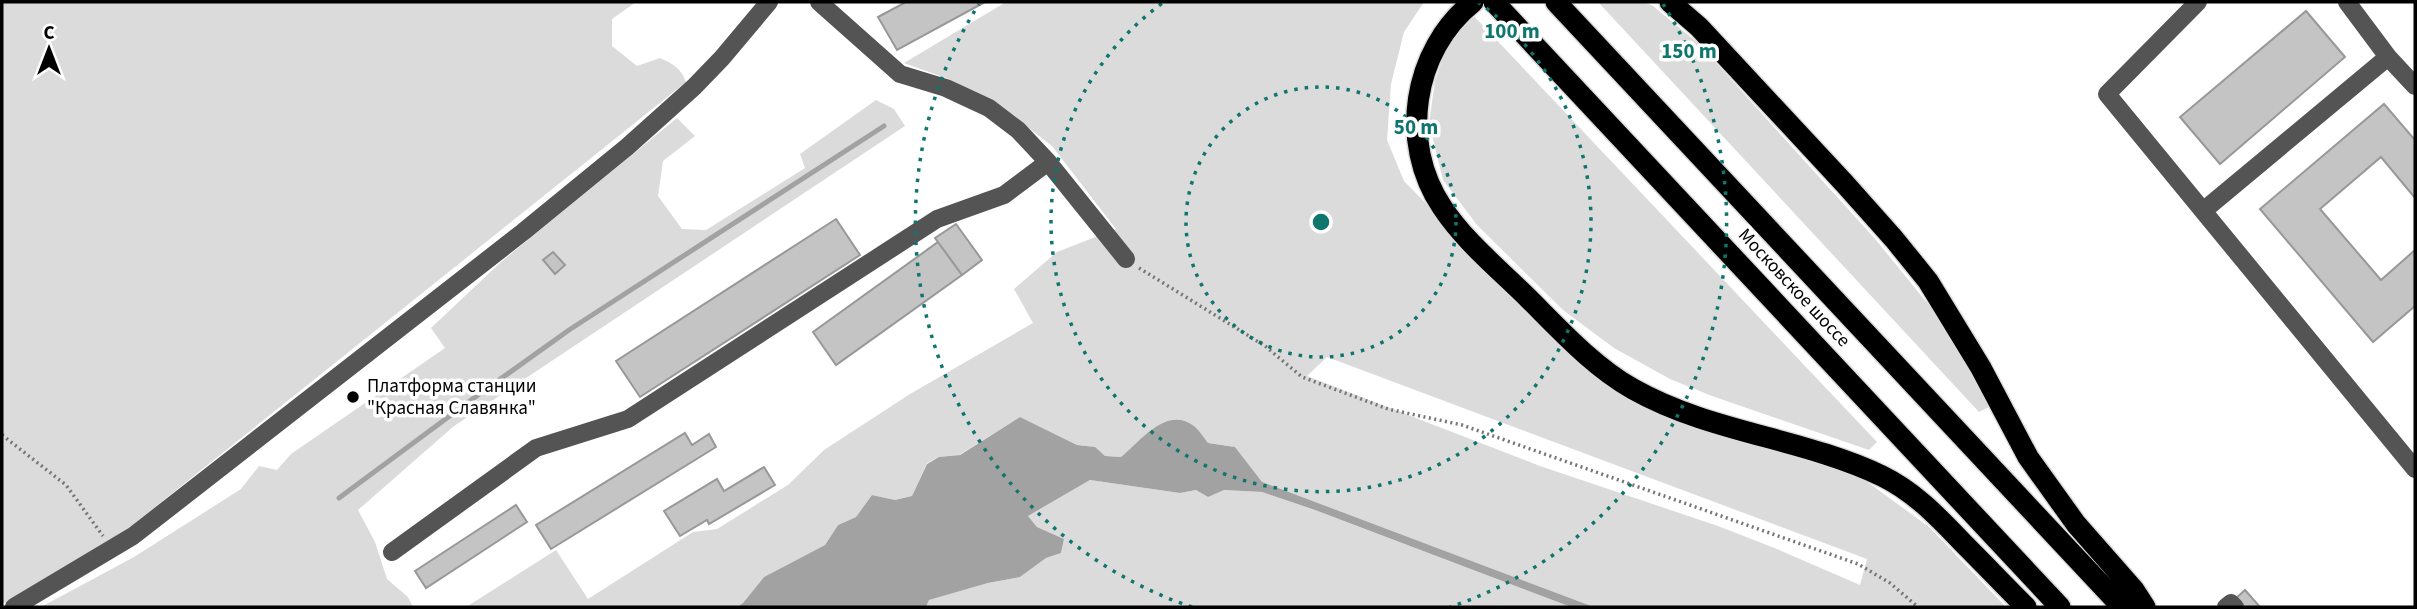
<svg xmlns="http://www.w3.org/2000/svg" width="2417" height="609" font-family="'Source Sans 3',sans-serif">
<style>
.green{fill:#dbdbdb;fill-rule:evenodd}
.water{fill:#a2a2a2}
.lines{fill:none;stroke-linecap:round;stroke-linejoin:round}
.stream{stroke:#a2a2a2;stroke-width:5}
.building{fill:#c4c4c4;stroke:#989898;stroke-width:2}
.highway-casing{stroke:#dbdbdb;stroke-width:24}
.path{stroke:#767676;stroke-width:3.5;stroke-dasharray:2 3.5;stroke-linecap:butt}
.minor{stroke:#545454;stroke-width:18}
.highway{stroke:#000;stroke-width:21}
.ring{fill:none;stroke:#0f766e;stroke-width:3.5;stroke-dasharray:3.5 7}
.poi-dot{fill:#000;stroke:#fff;stroke-width:2.5}
.labels{text-anchor:middle;dominant-baseline:central;stroke-width:7;stroke-linejoin:round;paint-order:stroke}
.street-label{font-size:19px;fill:#000;stroke:#fff}
.poi-label{font-size:19px;fill:#000;stroke:#fff;text-anchor:start}
.centre{fill:#0f766e;stroke:#fff;stroke-width:3.5}
.ring-label{font-size:21px;text-anchor:middle;font-weight:bold;fill:#0f766e;stroke:#fff;stroke-width:7;stroke-linejoin:round;paint-order:stroke}
</style>
<rect width="100%" height="100%" fill="#fff"/>
<!-- green -->
<path class="green" d="M2 2H636L612 19V46L637 66 660 58C673 64 681 68 686 82L125 531 2 604Z
M1006 2H1424L1404 32 1391 84 1387 140 1404 181 1587 368 1759 445 1862 478 1929 527 2006 607H1594L1261 482 1235 447 1208 443 1194 426 1133 447 1121 457 1105 456 1094 447 1077 445 1020 417 959 455 939 457 927 463 912 496 895 500 872 495 856 517 838 525 825 545 764 577 743 603 737 607H466L556 550 588 599 693 532 717 529 788 485 824 450 910 394 1033 323 1014 289 1057 252 1116 229 1052 146 1004 109 951 80 904 63ZM1327 357 1867 559 1860 585 1777 549 1718 526 1540 466 1307 376Z
M1598 2H1644L1653 6 1699 44 1876 240 1945 325 1989 407 1979 412Z
M1472 14 1877 442 1869 450 1712 396 1670 379 1614 348 1563 310 1477 225 1443 180 1429 123 1435 81 1446 48Z
M876 100 894 109 905 126 454 426 358 510 375 542 387 579 408 597 413 607H41L134 557 241 489 259 466 277 470 291 454 445 348 431 328 501 262 677 118 695 136 663 161 658 196 682 229 706 230 805 168 800 154Z
M1090 480 1180 493 1196 490 1208 497 1223 490 1262 492 1315 510 1571 607H926L929 600 988 583 1020 577 1046 558 1061 553 1064 539 1037 527 1028 516Z"/>
<!-- water -->
<path class="water" d="M1020 417 1077 445 1095 447 1105 456 1121 457C1140 442 1166 405 1194 426 1199 430 1204 438 1208 443L1235 447 1262 482 1594 607H1571L1315 510 1262 492 1224 490 1208 497 1196 490 1180 493 1090 480 1028 516 1037 527 1064 539 1061 553 1046 558 1020 577 988 583 929 600 926 607H737L743 603 764 577 825 545 838 525 856 517 872 495 895 500 912 496 927 464 939 457 960 455Z"/>
<g class="lines">
<!-- stream -->
<path class="stream" d="M339 498 478 395 569 330 884 126"/>
</g>
<!-- building -->
<path class="building" d="M906 2H985L897 50 878 17Z
M2306 11 2345 57 2220 164 2180 117Z
M2384 104 2415 140V198L2381 157 2320 209 2381 280 2415 250V306L2373 342 2260 209Z
M836 219 860 255 640 397 616 361Z
M956 224 982 260 962 275 935 238Z
M938 242 962 275 836 365 813 332Z
M553 252 565 265 555 274 543 260Z
M685 433 692 445 709 434 716 447 551 549 536 525Z
M764 467 775 485 709 524 707 520 680 536 664 511 717 479 724 491Z
M516 505 527 522 426 588 415 571Z
M2245 590 2260 607H2242L2235 599Z"/>
<g class="lines">
<!-- highway casing -->
<g class="highway-casing">
<path id="highway" d="M1473 2C1412 51 1399 143 1442 207 1465 242 1500 270 1529 299 1561 331 1594 367 1633 389 1711 433 1803 438 1882 476 1915 492 1939 518 1963 543 1984 564 2005 586 2026 607
M1494 2 2060 607
M1556 2 2122 607
M1670 2 1699 27 1845 184 1894 239 1928 281 1981 368 2028 457 2076 524 2134 590 2145 607"/>
</g>
<!-- path -->
<path class="path" d="M1139 268 1265 346 1302 377 1388 409 1462 425 1858 564 1890 583 1918 607
M2 435 66 485 103 536"/>
<!-- minor -->
<path class="minor" d="M819 2 900 74 946 88 989 108 1018 130 1048 162 1126 259
M2198 2 2107 94 2415 469
M2347 2 2388 57 2415 86
M2203 211 2388 57
M392 552 536 448 628 419 937 219 1004 195 1048 162
M14 607 133 536 523 232 627 147 694 87 722 58 769 2
M2226 607 2231 603 2235 607"/>
<!-- highway -->
<use href="#highway" class="highway"/>
</g>
<!-- distance rings -->
<g class="ring">
<circle cx="1321" cy="222" r="135"/>
<path d="M1478 2A270 270 0 1 1 1164 2"/>
<path d="M1192 607A406 406 0 0 1 979 4M1663 4A406 406 0 0 1 1450 607"/>
</g>
<!-- markers -->
<circle class="poi-dot" cx="353" cy="397" r="7"/>
<g class="labels">
<!-- street labels -->
<g class="street-label">
<text transform="translate(1794 288) rotate(47)">Московское шоссе</text>
</g>
<!-- poi labels -->
<g class="poi-label">
<text x="367" y="386">Платформа станции<tspan x="367" dy="22">"Красная Славянка"</tspan></text>
</g>
</g>
<circle cx="1321" cy="222" r="10" class="centre"/>
<g class="ring-label">
<text x="1512" y="38">100 m</text>
<text x="1689" y="58">150 m</text>
<text x="1416" y="134">50 m</text>
</g>
<!-- border -->
<rect width="2417" height="609" fill="none" stroke="#000000" stroke-width="7"/>
<!-- north arrow -->
<g transform="translate(49 49)" stroke="#ffffff" stroke-width="5" paint-order="stroke">
<path d="M0-5L12 26L0 18L-12 26Z" fill="#000000"/>
<text y="-10" font-size="19" font-weight="bold" text-anchor="middle" fill="#000000">С</text>
</g>
</svg>
